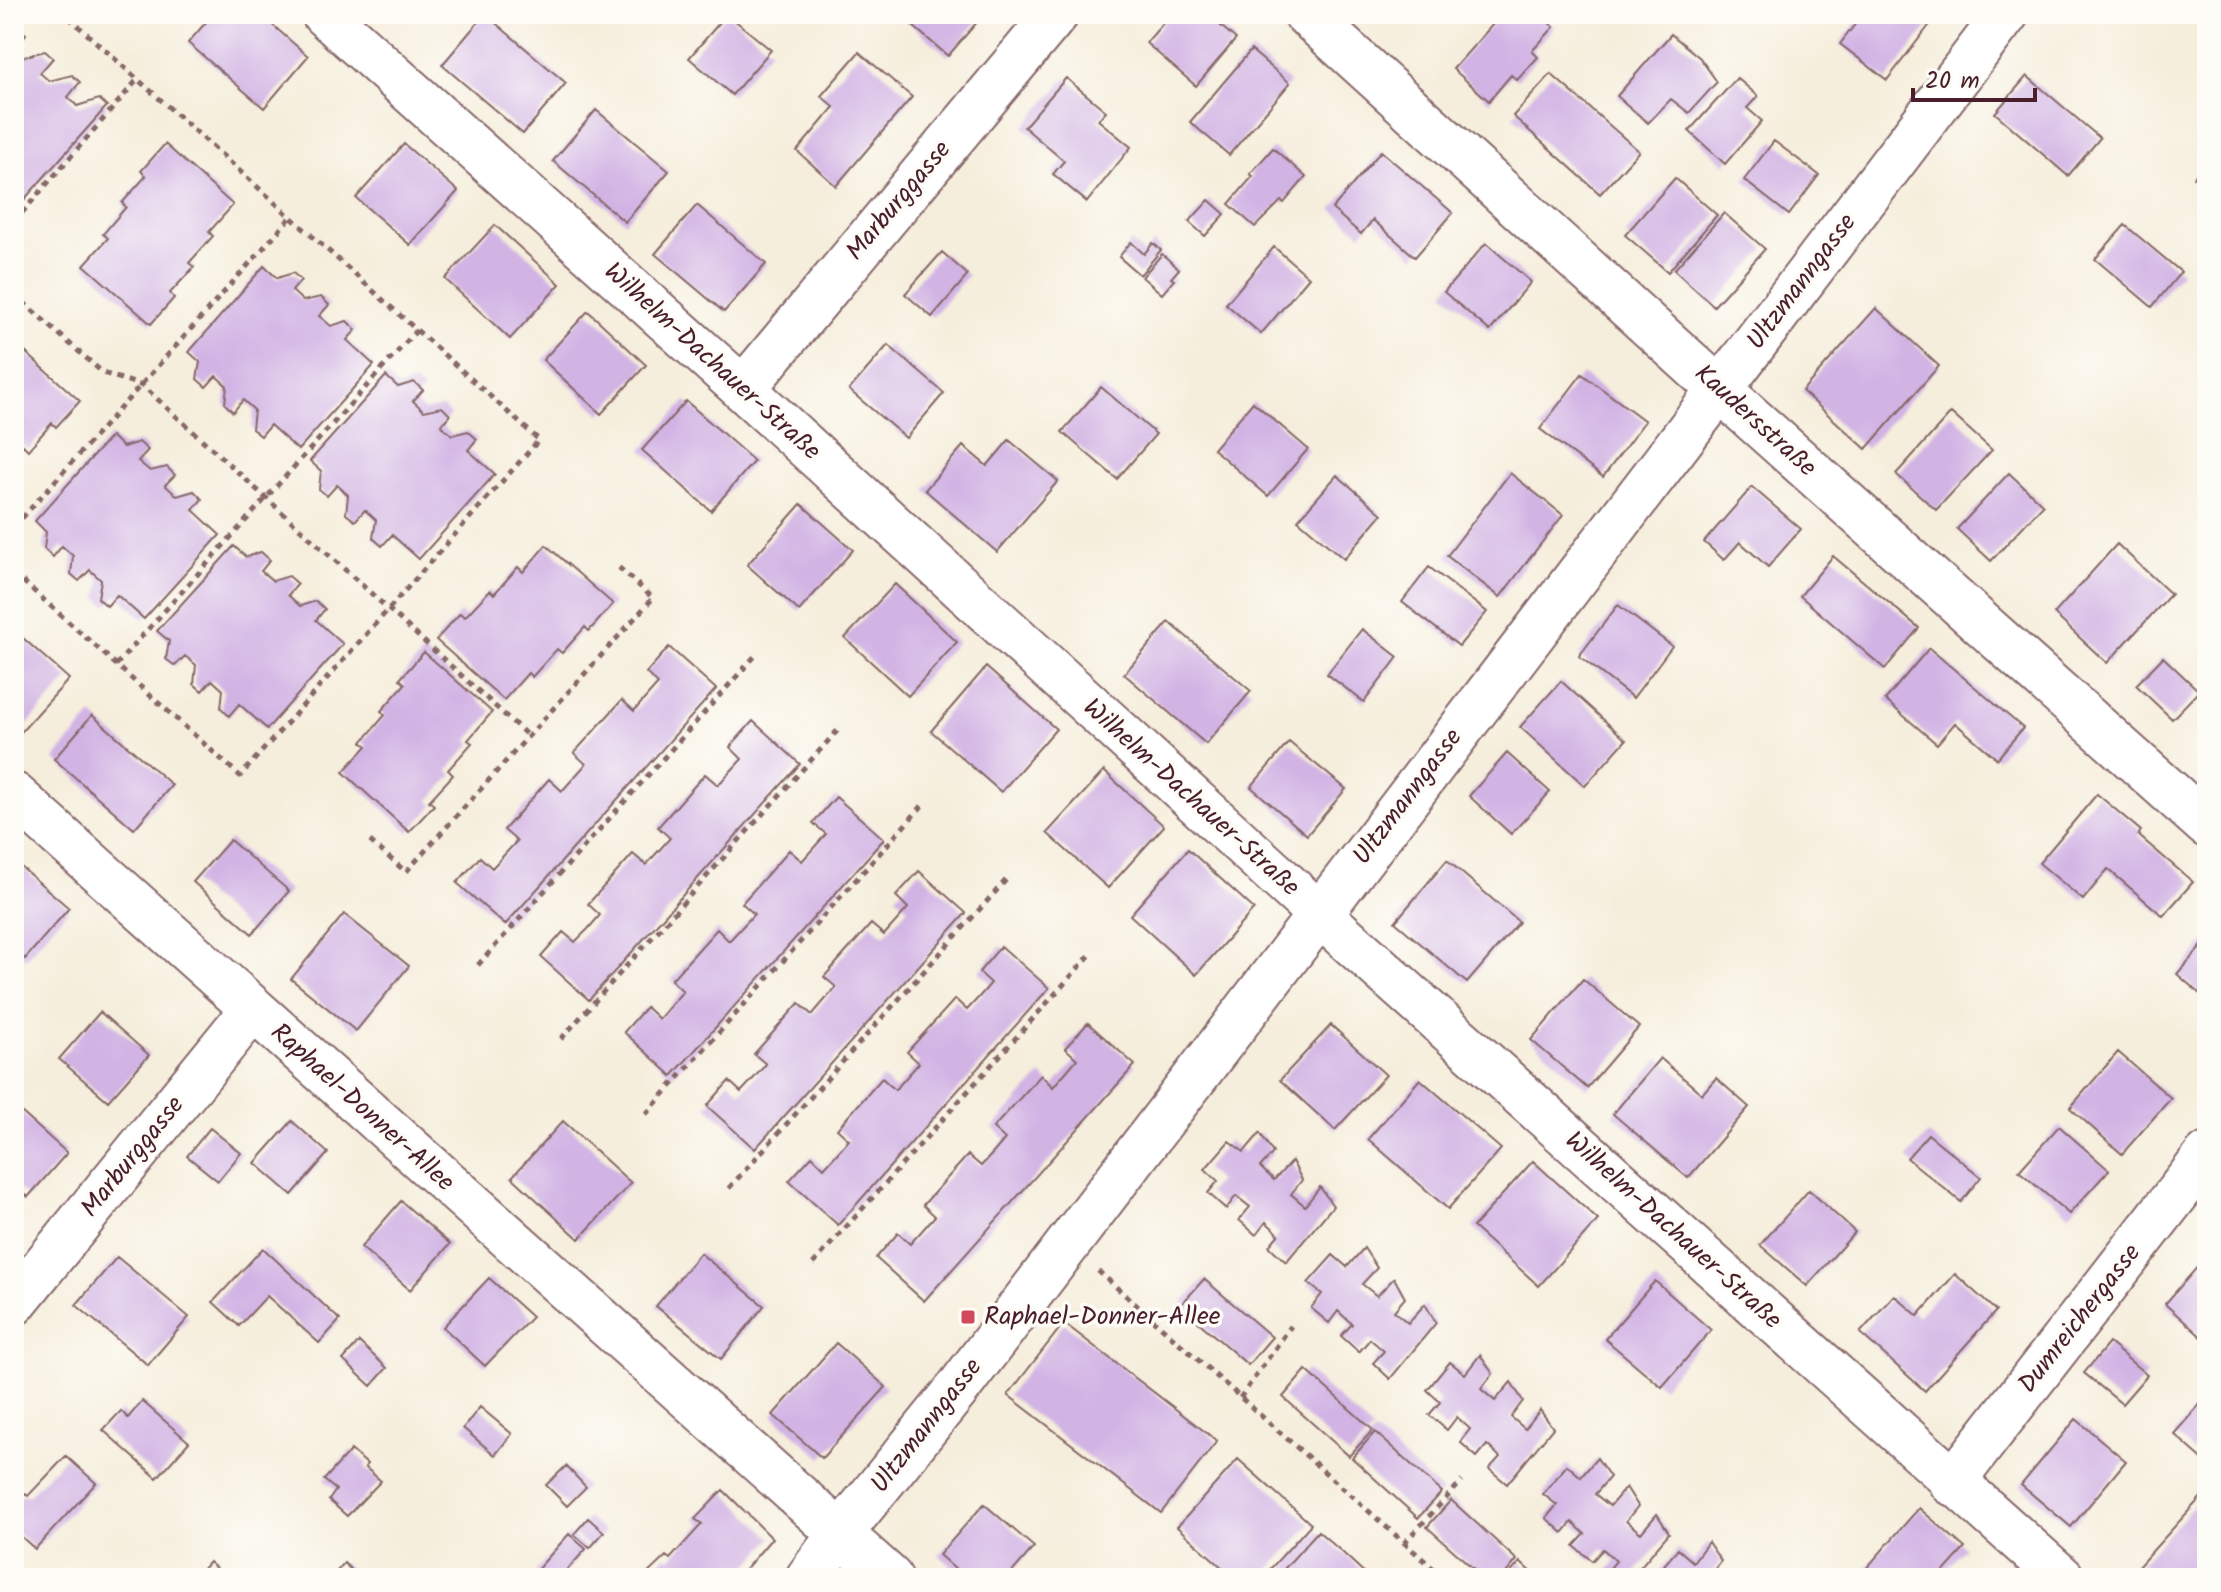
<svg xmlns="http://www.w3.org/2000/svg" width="2221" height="1592" font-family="Kalam,sans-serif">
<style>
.building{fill:#d1b3e4}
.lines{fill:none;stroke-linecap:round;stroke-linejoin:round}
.minor-casing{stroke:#866769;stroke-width:48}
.path{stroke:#866769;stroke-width:5;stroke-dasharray:6 6;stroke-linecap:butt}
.minor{stroke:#fff;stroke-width:44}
.poi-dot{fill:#d1495b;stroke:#fdfcf7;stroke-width:3}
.labels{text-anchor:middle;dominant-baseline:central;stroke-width:7;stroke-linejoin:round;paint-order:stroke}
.street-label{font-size:26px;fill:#4a1f2b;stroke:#fdfcf7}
.poi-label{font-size:26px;fill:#4a1f2b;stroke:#fdfcf7;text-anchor:start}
</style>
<rect width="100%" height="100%" fill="#fdfcf7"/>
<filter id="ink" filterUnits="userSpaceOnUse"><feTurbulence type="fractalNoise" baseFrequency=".0125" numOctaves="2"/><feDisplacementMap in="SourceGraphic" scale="16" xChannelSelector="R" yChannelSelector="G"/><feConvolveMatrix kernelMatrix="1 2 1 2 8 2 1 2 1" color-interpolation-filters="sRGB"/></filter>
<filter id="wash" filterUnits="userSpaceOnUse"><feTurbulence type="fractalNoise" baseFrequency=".006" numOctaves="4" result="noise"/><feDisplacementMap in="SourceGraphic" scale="32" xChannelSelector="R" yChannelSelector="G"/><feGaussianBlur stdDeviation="1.8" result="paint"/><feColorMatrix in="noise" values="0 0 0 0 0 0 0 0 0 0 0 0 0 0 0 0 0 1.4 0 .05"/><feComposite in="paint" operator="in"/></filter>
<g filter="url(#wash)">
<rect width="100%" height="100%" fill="#f6eedc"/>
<g id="blocks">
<!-- building -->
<path class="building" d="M213 14H260L308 56 264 108 188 43Z
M485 14 566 83 523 134 442 65Z
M727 14 771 50 732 95 689 58Z
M899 14H984L948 56Z
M1171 14H1207L1236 39 1196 86 1146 43Z
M1502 14H1539L1554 27 1532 51 1538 57 1517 80 1511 75 1489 101 1453 69Z
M1863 14H1938L1887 80 1840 44Z
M18 27 26 34 14 49V29Z
M1671 34 1700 58 1717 82 1689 113 1671 99 1648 123 1617 96Z
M14 49 23 57 45 51 53 58 40 73 49 81 72 75 80 82 68 97 77 106 99 99 107 106 14 211Z
M1251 50 1290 83 1229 155 1190 122Z
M859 52 912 97 836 186 797 151 834 107 821 96Z
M1551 74 1639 151 1600 194 1513 116Z
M2027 76 2100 138 2068 176 1995 113Z
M1066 78 1106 111 1098 120 1131 147 1087 202 1053 174 1064 161 1024 127Z
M1737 78 1758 96 1747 108 1762 121 1725 164 1689 131Z
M596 110 669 171 625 222 553 161Z
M1774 141 1819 175 1789 215 1744 180Z
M165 144 233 205 209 232 213 236 189 263 194 267 170 293 174 298 151 324 84 265 108 238 103 234 126 207 122 203 146 176 141 171Z
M404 144 458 191 410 245 356 198Z
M1273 148 1306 177 1284 203 1281 201 1255 227 1229 204 1253 176 1250 174Z
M1381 151 1453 213 1415 257 1373 220 1361 234 1332 209Z
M2207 162V188L2194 177Z
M1675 178 1717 215 1668 272 1625 235Z
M1209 200 1225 214 1205 236 1189 222Z
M697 205 766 264 724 312 655 254Z
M1724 213 1765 249 1714 306 1674 270Z
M495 225 560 284 510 339 445 279Z
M2125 225 2181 272 2152 307 2095 259Z
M1131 242 1144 254 1153 243 1161 250 1140 275 1119 257Z
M1486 243 1531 282 1490 331 1444 292Z
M1274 247 1309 277 1261 334 1226 304Z
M942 252 968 275 932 317 905 294Z
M1162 254 1179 269 1171 278 1174 280 1162 294 1142 277Z
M264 266 277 278 293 273 301 280 292 291 303 301 321 297 329 305 319 316 331 326 347 321 356 330 347 340 374 365 298 450 270 425 261 436 252 429 254 410 243 400 233 412 225 404 227 386 216 376 206 387 197 379 200 362 189 352Z
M1876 308 1939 366 1866 449 1802 391Z
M588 311 646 365 601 414 543 360Z
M14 342 80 401 56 427 52 423 28 450 23 445 14 456Z
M888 345 944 393 906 438 849 390Z
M1582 374 1645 421 1603 477 1540 429Z
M386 376 398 387 414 382 423 390 413 401 424 411 442 407 450 415 441 425 452 435 468 431 477 439 468 450 495 474 419 559 392 535 382 546 373 538 376 520 365 510 355 521 346 514 348 495 337 485 327 496 319 489 321 471 310 461Z
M1101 387 1156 434 1117 479 1062 432Z
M686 401 754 461 711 511 642 450Z
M1253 402 1308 449 1268 496 1213 449Z
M1951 413 1992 450 1936 510 1896 474Z
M111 436 123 447 139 442 148 450 138 461 150 471 167 467 175 475 165 485 177 496 194 491 202 499 193 510 220 535 144 619 117 595 107 606 98 598 101 580 90 570 79 581 71 574 73 556 62 546 53 557 44 549 46 532 35 521Z
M1009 440 1058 481 997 552 925 490 963 446 987 466Z
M1510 473 1563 515 1500 597 1447 556Z
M2009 473 2043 505 1991 561 1957 529Z
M1337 475 1382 514 1344 559 1298 520Z
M1752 487 1801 529 1768 567 1740 542 1724 560 1704 542Z
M801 504 853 550 799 611 747 565Z
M2117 544 2171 594 2107 663 2054 614Z
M546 545 613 604 589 631 585 627 562 653 557 649 532 677 528 673 504 700 436 640 460 613 465 617 490 590 494 594 518 567 523 572Z
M234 546 246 557 261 552 270 560 261 571 273 581 289 576 298 584 288 595 300 606 316 601 325 609 316 620 343 644 267 729 239 704 229 716 221 708 223 690 212 680 202 691 194 684 196 665 185 656 175 666 166 659 169 641 157 631Z
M1833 556 1919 628 1885 669 1800 596Z
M1429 567 1487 612 1459 646 1402 602Z
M895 584 957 642 908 696 845 638Z
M1618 605 1672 646 1633 698 1579 656Z
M1169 622 1251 691 1206 744 1124 674Z
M1362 629 1398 657 1364 702 1327 674Z
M14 630 69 679 21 732 14 726Z
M669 647 716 689 505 925 457 883 480 857 492 868 504 855 517 841 504 830 549 779 562 791 586 764 574 753 622 700 634 711 658 684 646 673Z
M1929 648 2023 728 1997 759 1955 723 1937 744 1885 700Z
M424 652 492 712 468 740 472 743 448 770 453 775 429 801 434 805 409 832 343 772 367 746 362 742 385 715 381 711 405 684 400 679Z
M2163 657 2199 691 2172 719 2136 685Z
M986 667 1056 729 1001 792 931 731Z
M1561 681 1626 740 1585 786 1520 727Z
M92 715 172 785 134 829 54 759Z
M753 721 800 764 589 1000 541 957 563 932 575 942 588 929 600 915 588 904 633 854 646 865 670 838 658 827 705 774 718 785 742 759 730 747Z
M1289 742 1346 789 1307 835 1251 787Z
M1507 753 1550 792 1511 834 1469 796Z
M1104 771 1164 826 1108 888 1047 833Z
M2097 794 2141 831 2138 835 2193 882 2163 916 2108 869 2083 900 2039 863Z
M836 797 884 839 672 1076 624 1032 646 1007 659 1019 683 991 671 980 717 929 729 941 754 914 742 903 789 850 802 861 826 834 813 823Z
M230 840 289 891 252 934 193 882Z
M1188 849 1254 909 1196 975 1130 915Z
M1447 860 1519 922 1467 983 1395 922Z
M21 867 69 908 25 959 14 949V875Z
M919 871 966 913 755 1149 707 1106 729 1081 741 1092 754 1078 766 1064 754 1054 799 1003 812 1015 836 987 824 977 871 924 884 935 908 908 896 896Z
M344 914 409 966 356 1031 291 979Z
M2207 940V1000L2177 974Z
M1001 946 1049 988 838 1225 789 1181 812 1156 824 1168 849 1140 837 1129 882 1078 895 1090 919 1063 907 1052 955 999 967 1010 979 997 991 983 979 972Z
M1583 979 1639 1027 1587 1088 1531 1040Z
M100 1012 149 1055 108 1101 59 1059Z
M1088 1023 1135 1065 924 1301 876 1258 898 1233 910 1244 935 1216 923 1205 968 1155 981 1166 994 1152 1005 1139 993 1128 1041 1075 1053 1087 1077 1059 1065 1048Z
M1331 1025 1386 1075 1335 1130 1280 1080Z
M2118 1052 2171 1098 2122 1154 2070 1108Z
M1660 1058 1702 1094 1716 1078 1749 1107 1688 1178 1613 1114Z
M1420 1079 1501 1149 1448 1209 1368 1139Z
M14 1101 21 1107 19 1110 67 1153 28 1197 14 1185Z
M292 1121 328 1153 292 1195 255 1163Z
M563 1121 631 1183 579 1239 512 1177Z
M2059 1126 2109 1170 2069 1214 2019 1171Z
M210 1128 241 1153 218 1181 187 1156Z
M1260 1133 1273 1153 1260 1167 1274 1180 1292 1161 1302 1180 1291 1194 1305 1206 1320 1187 1333 1206 1286 1262 1269 1246 1279 1234 1266 1222 1256 1235 1239 1220 1250 1207 1236 1196 1226 1209 1208 1193 1218 1181 1205 1169 1229 1141 1244 1152Z
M1928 1134 1981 1177 1961 1202 1907 1158Z
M1533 1161 1598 1220 1539 1286 1473 1227Z
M1809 1190 1855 1232 1807 1286 1760 1245Z
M401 1201 450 1244 410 1290 361 1247Z
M263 1248 340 1320 319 1343 267 1296 239 1326 213 1302Z
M1364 1248 1377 1268 1362 1284 1377 1296 1394 1278 1405 1298 1394 1311 1408 1323 1425 1304 1436 1323 1390 1379 1373 1363 1384 1351 1370 1339 1359 1352 1341 1336 1352 1324 1338 1311 1329 1323 1311 1308 1322 1294 1308 1283 1333 1255 1347 1267Z
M700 1253 764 1306 721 1359 656 1306Z
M2207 1256V1342L2165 1304Z
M117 1257 189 1317 148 1365 76 1305Z
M1955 1274 1996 1311 1925 1391 1860 1333 1894 1295 1918 1316Z
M489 1278 532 1317 485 1366 443 1327Z
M1204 1279 1272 1337 1248 1365 1180 1306Z
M1655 1281 1711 1330 1662 1387 1605 1339Z
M1064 1323 1217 1441 1161 1513 1008 1395Z
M359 1342 387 1368 371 1386 343 1360Z
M836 1343 886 1387 822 1458 773 1415Z
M2109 1343 2147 1375 2122 1404 2084 1373Z
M1480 1355 1493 1374 1481 1389 1495 1401 1511 1382 1523 1401 1511 1417 1525 1429 1540 1410 1553 1428 1507 1484 1489 1469 1500 1457 1487 1445 1477 1457 1460 1442 1470 1429 1457 1417 1447 1430 1429 1415 1440 1402 1427 1390 1450 1362 1465 1374Z
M1306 1370 1373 1430 1349 1456 1283 1397Z
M2207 1396V1463L2174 1434Z
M142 1401 189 1442 157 1478 103 1430 121 1411 128 1418Z
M480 1407 512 1434 495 1455 463 1428Z
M2076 1419 2126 1461 2071 1527 2021 1485Z
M1375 1432 1442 1492 1418 1518 1352 1458Z
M351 1450 367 1464 365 1467 381 1481 347 1516 329 1500 336 1490 324 1480Z
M66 1456 96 1483 35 1549 14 1530V1504L24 1493 28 1496Z
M1597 1458 1610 1477 1595 1494 1610 1506 1626 1487 1638 1506 1626 1521 1641 1533 1657 1514 1669 1533 1631 1578H1610L1605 1574 1616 1561 1603 1549 1592 1561 1574 1546 1585 1534 1572 1522 1563 1533 1546 1518 1557 1505 1543 1494 1567 1465 1581 1477Z
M1238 1459 1311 1524 1262 1578H1234L1177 1527Z
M566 1466 586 1487 567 1506 546 1485Z
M723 1490 772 1538 738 1578H648L645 1576 666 1556 670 1559 702 1524 695 1519Z
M2204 1494 2207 1497V1578H2149L2137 1568Z
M1451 1500 1517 1560 1502 1578H1484L1427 1527Z
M984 1504 1034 1547 1007 1578H965L939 1555Z
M1919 1508 1965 1548 1938 1578H1858Z
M588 1518 604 1532 590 1548 574 1534Z
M1318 1531 1342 1552 1370 1578H1276Z
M569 1534 586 1549 560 1578H542L535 1572Z
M1708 1542 1721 1561 1709 1576 1711 1578H1653L1678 1549 1693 1562Z
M209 1562 227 1578H195Z
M1520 1562 1537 1578H1506Z
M344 1563 360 1578H331Z"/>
</g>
</g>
<g filter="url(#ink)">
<use href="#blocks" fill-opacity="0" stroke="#866769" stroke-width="2"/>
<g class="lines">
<!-- minor casing -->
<g class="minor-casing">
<path id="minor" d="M324 14 743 389 1319 914 2062 1578
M1306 14 1720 390 2207 825
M743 389 1056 14
M14 795 890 1578
M14 1303 252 1010
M1952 1483 2207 1155
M808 1578 840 1534 956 1391 2006 14"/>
</g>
<!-- path -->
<path class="path" d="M14 222 138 79
M14 294 103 373 143 386 528 736
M14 527 291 217
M14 573 240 776 539 440 65 14
M116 665 417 330
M370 841 406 872 653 598 616 565
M478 965 755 656
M561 1039 838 730
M646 1114 922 806
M729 1188 1006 880
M813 1264 1090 955
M1098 1271 1444 1578
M1240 1398 1291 1326
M1404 1543 1462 1481"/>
<!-- minor -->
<use href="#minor" class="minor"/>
</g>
</g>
<!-- markers -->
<rect class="poi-dot" x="960" y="1309" width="16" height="16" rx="4"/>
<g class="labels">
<!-- street labels -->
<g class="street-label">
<text transform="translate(899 201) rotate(-50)">Marburggasse</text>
<text transform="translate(1802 282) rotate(-53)">Ultzmanngasse</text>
<text transform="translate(712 362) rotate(42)">Wilhelm-Dachauer-Straße</text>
<text transform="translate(1755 421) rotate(42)">Kaudersstraße</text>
<text transform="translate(1408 797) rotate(-53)">Ultzmanngasse</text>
<text transform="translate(1191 798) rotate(42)">Wilhelm-Dachauer-Straße</text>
<text transform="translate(362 1108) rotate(42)">Raphael-Donner-Allee</text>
<text transform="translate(133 1157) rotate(-51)">Marburggasse</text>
<text transform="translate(1673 1231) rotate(42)">Wilhelm-Dachauer-Straße</text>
<text transform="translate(2080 1319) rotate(-52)">Dumreichergasse</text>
<text transform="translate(927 1426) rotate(-52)">Ultzmanngasse</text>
</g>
<!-- poi labels -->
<g class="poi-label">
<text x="984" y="1317">Raphael-Donner-Allee</text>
</g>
</g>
<!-- margin -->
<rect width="2221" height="1592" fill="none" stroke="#fdfcf7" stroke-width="48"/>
<!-- scale -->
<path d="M1913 88v12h122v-12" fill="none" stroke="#4a1f2b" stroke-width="4"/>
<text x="1925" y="88" font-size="24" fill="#4a1f2b" stroke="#fdfcf7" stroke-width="6" paint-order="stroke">20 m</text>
</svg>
